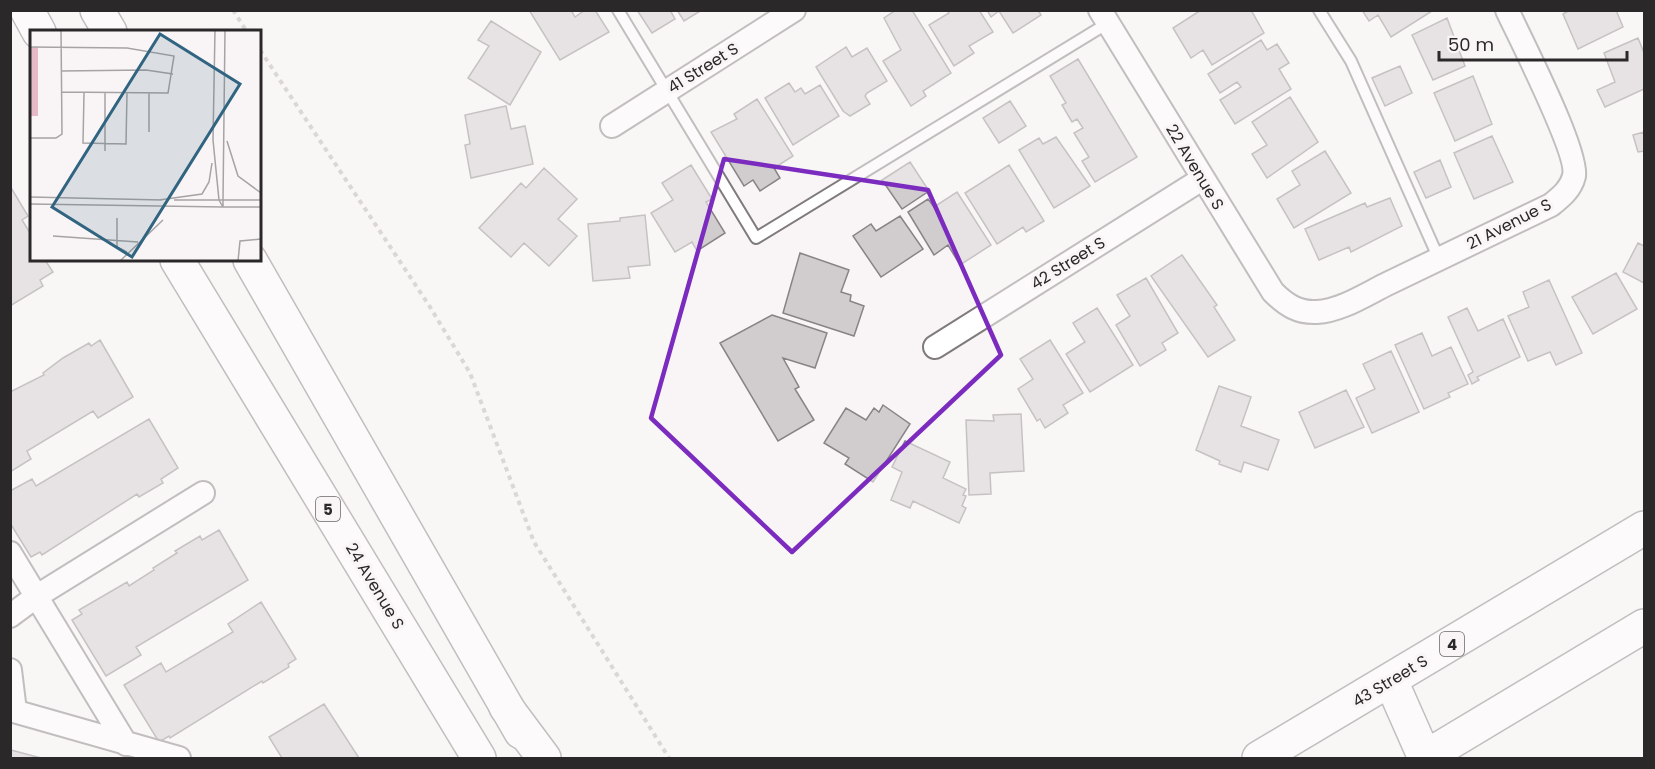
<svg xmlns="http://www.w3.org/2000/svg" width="1655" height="769" font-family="Poppins,sans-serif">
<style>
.building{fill:#d1cdce;stroke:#888485;stroke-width:1.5}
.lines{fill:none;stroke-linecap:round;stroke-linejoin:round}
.lane-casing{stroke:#7f7b7c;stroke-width:14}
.street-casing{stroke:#7f7b7c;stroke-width:26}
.primary-casing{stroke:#7f7b7c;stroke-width:36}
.highway-casing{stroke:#7f7b7c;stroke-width:36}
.path{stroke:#b5b1b2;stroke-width:4;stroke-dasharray:4.5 4.5;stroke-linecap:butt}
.lane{stroke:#fff;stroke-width:10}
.street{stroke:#fff;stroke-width:22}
.primary{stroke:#fff;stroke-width:33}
.highway{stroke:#fff;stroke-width:33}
.marked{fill:none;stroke:#7b2cbf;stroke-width:4.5;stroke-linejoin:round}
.labels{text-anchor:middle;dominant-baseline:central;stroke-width:6;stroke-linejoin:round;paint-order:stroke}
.shield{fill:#f9f5f6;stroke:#686666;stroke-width:1.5}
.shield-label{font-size:15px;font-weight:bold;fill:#2a2829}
.street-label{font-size:16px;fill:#2a2829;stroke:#f9f5f6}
.inset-road{fill:none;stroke:#a6a3a4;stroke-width:1.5}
.view{fill:#316481;fill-opacity:0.15;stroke:#316481;stroke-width:3}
.inset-edge{fill:none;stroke:#2a2829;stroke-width:3}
</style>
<rect width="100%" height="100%" fill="#f9f5f6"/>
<!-- building -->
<path class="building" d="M529 10H571L575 17 585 10H595L609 32 560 60Z
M637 10H670L675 19 652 33Z
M677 10H702L684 21Z
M896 10H912L951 73 923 91 926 96 911 106 883 61 901 50 884 18Z
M947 10H979L993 32 969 46 974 53 954 66 929 25 949 13Z
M987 10H1038L1041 15 1013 33 999 11 991 17Z
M1201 10H1251L1264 33 1212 65 1203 50 1191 58 1173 28Z
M1362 10H1432V11L1391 37 1378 15 1369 21Z
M1570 10H1616L1623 27 1578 49 1563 14Z
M1447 18 1465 66 1433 80 1412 35Z
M491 21 541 52 510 105 468 78 489 46 478 40Z
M1638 38 1644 53V89L1605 107 1597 90 1615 82 1604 53Z
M1261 40 1267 50 1277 44 1289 63 1279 69 1291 89 1235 124 1220 100 1241 87 1237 82 1220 93 1208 74Z
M846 47 852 57 867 48 887 81 867 93 865 96 870 104 850 116 843 111 816 67Z
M1078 59 1137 157 1095 182 1082 161 1089 157 1074 133 1083 128 1077 119 1072 122 1062 105 1066 103 1050 76Z
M1400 66 1412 93 1385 106 1372 78Z
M1473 76 1492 124 1455 141 1434 93Z
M789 83 795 92 801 88 805 94 820 85 839 116 793 145 765 98Z
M1290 97 1318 142 1267 178 1252 154 1267 145 1252 122Z
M757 99 793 156 774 168 780 178 760 191 753 180 744 186 711 132 737 119 734 114Z
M1010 101 1026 126 999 143 983 118Z
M506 106 511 129 525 126 533 164 471 178 465 145 470 144 465 115Z
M1644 132V151L1638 152 1633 135Z
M1492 136 1513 182 1474 199 1454 153Z
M1056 137 1090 186 1054 208 1019 150 1039 138 1043 144Z
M1325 151 1351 193 1294 228 1277 199 1300 185 1292 171Z
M1440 160 1451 187 1426 198 1414 172Z
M910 162 929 191 902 209 882 180Z
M691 165 712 199 706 202 725 233 697 251 692 242 675 252 651 213 673 200 662 183Z
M1009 165 1044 221 1026 232 1023 227 997 244 965 193Z
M544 168 577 199 558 219 577 236 549 266 524 243 511 257 479 228 521 183 526 188Z
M10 186 28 216 22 220 32 236V260H45L53 272 40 280 43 286 10 306Z
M957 192 991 245 960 265 948 245 934 255 908 212 928 199 934 207Z
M1390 198 1402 226 1351 252 1349 247 1319 260 1305 229 1365 203 1367 207Z
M645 215 650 265 628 267 630 278 593 281 588 224 620 221V218Z
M900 216 923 249 881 277 853 236 871 224 876 231Z
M1638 243 1644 246V283L1623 272Z
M800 253 849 270 841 292 851 295 850 301 864 306 854 336 783 313Z
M1182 255 1217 305 1214 307 1235 340 1208 357 1151 276Z
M1616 273 1637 309 1593 334 1572 297Z
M1146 278 1178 333 1162 343 1166 350 1140 366 1116 325 1130 316 1117 295Z
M1549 280 1582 353 1556 365 1550 352 1528 361 1508 316 1529 307 1523 292Z
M1097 308 1133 365 1090 392 1066 354 1085 342 1073 323Z
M1467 308 1478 331 1503 319 1520 357 1477 377 1479 380 1472 384 1468 375 1473 372 1448 317Z
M772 315 827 333 815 368 783 358 799 387 795 389 814 420 778 441 720 343Z
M1422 333 1432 356 1451 347 1468 384 1448 393 1450 397 1424 409 1395 345Z
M100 340 133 397 98 418 93 411 27 451 31 459 10 472V392L44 375 43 373 63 358 89 343 91 346Z
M1050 340 1083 393 1063 405 1068 413 1045 428 1040 419 1037 421 1018 389 1033 379 1020 359Z
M1391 351 1419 412 1372 433 1356 398 1375 389 1363 364Z
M1219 386 1251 397 1241 426 1279 440 1268 470 1244 462 1241 472 1219 464 1220 461 1196 450Z
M1346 390 1364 427 1315 448 1299 412Z
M883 405 910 424 873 482 845 464 849 458 824 443 846 408 866 420 874 408 879 412Z
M1021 414 1024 471 990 473 991 494 969 495 966 420 994 421 993 415Z
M149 419 178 468 161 479 163 483 139 497 137 494 42 555 40 552 31 557 10 523V491L32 479 36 486Z
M905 441 950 462 943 478 966 489 963 495 966 496 962 506 966 508 959 523 913 501 910 508 891 500 902 472 892 467Z
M219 530 248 580 136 647 141 655 106 676 72 620 82 614 79 610 127 582 129 586 154 570 153 568 177 553 175 551 200 536 202 540Z
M261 602 296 659 288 664 289 667 263 683 262 681 170 738 169 736 159 742 124 685 161 663 166 672 233 632 228 624Z
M324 704 359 758H282L269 737Z
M11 750 41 758H10Z"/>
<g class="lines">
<!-- lane casing -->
<g class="lane-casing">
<path id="lane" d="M618 10 756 238 1108 23
M1319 10 1351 61 1439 259"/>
</g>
<!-- street casing -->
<g class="street-casing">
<path id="street" d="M1100 10 1273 292C1286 305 1298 313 1317 312 1341 311 1368 293 1389 283 1443 257 1497 231 1551 205 1561 197 1571 189 1574 176 1579 153 1520 38 1507 10
M612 126 794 10
M935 347 1202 179
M10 553 126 744
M10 616 37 596 203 493
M10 670 15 711
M10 710 179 758"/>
</g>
<!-- primary casing -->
<g class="primary-casing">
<path id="primary" d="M27 10 39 32
M97 10 110 32
M177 260 479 758
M250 260 521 732"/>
</g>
<!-- highway casing -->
<g class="highway-casing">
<path id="highway" d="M1391 681 1425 758
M506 707 544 758
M1259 758 1644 528
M1424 758 1644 626"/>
</g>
<!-- path -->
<path class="path" d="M233 10 247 32
M260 50 430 307 470 373 534 542 669 758"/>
<!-- lane -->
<use href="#lane" class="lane"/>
<!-- street -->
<use href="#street" class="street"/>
<!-- primary -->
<use href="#primary" class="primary"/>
<!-- highway -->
<use href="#highway" class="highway"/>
</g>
<!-- marked area -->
<path d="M0 0H1655V769H0ZM724 159 928 190 1001 355 792 552 651 418Z" fill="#f9f5f6" fill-opacity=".55" fill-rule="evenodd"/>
<path class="marked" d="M724 159 928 190 1001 355 792 552 651 418Z"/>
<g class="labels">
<!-- shield labels -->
<g class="shield">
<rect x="316" y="497" width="24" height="24" rx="4.5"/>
<rect x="1440" y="632" width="24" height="24" rx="4.5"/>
</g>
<g class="shield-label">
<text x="328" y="509">5</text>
<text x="1452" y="644">4</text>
</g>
<!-- street labels -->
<g class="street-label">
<text transform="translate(703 68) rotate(-32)">41 Street S</text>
<text transform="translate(1195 167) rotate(59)">22 Avenue S</text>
<text transform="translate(1509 224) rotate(-27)">21 Avenue S</text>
<text transform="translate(1068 263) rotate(-32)">42 Street S</text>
<text transform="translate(375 586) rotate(59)">24 Avenue S</text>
<text transform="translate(1390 681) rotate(-31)">43 Street S</text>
</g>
</g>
<!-- overview -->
<g transform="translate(30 30)">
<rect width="231" height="231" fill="#f9f5f6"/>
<path d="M0 17H8V86H0Z" fill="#e7b9c7"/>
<path class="inset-road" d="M185 0 183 110 189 170 193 177H231M195 0 193 170H231M0 17 97 18 144 26 138 63 31 62M31 41 116 40 143 44M54 63 53 113 96 114 97 63M75 63V121M119 63V102M0 108H26L32 104 31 0M197 111 208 146 231 163M0 167 132 170M129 170 172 164 179 152 182 133M0 174 193 177V170H144M87 188V217L97 222M23 206 108 212M90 231 133 190M208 231 210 211 231 209"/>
<path class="view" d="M130 4 210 54 102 227 22 177Z"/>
<rect width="231" height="231" class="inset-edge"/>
</g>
<!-- border -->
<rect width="1655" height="769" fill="none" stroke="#2a2829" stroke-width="24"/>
<!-- scale -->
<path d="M1439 51v9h188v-9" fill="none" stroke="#2a2829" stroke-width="3"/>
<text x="1448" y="51" font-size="18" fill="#2a2829" stroke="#f9f5f6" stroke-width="4.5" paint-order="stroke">50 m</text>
</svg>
